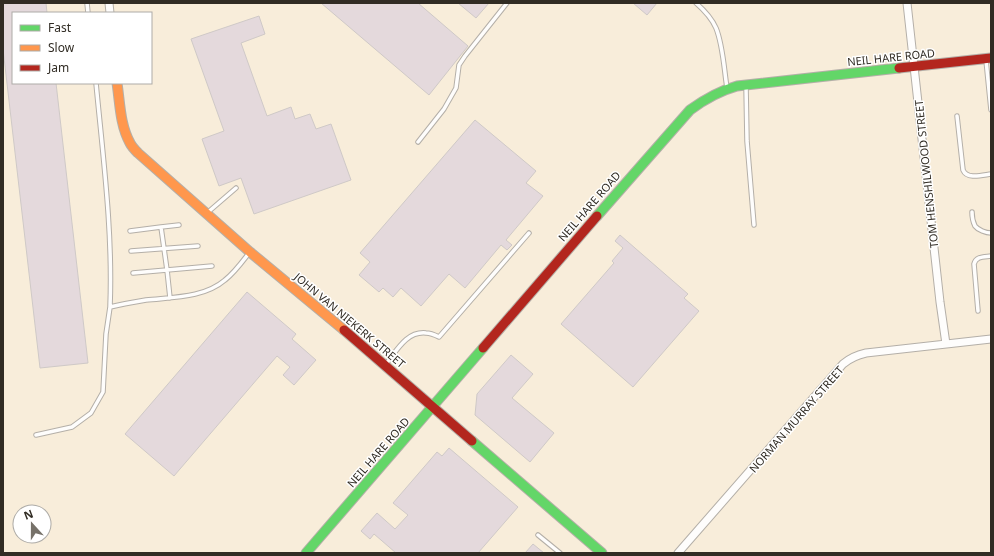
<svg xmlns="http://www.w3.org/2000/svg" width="994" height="556" font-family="'Noto Sans',sans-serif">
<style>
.built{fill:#f8edda;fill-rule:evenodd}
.building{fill:#e4d9dc;stroke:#cfc9c7}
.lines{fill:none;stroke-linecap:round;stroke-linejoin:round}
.lane-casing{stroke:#b4afa8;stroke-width:5.5}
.street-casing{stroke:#b4afa8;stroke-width:9}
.fast-casing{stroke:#b4afa8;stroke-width:11}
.slow-casing{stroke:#b4afa8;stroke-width:11}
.jam-casing{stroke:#b4afa8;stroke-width:11}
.lane{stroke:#fefdfc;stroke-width:3.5}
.street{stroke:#fefdfc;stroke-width:7}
.fast{stroke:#63d668;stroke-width:9}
.slow{stroke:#ff974d;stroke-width:9}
.jam{stroke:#b3261e;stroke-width:9}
.labels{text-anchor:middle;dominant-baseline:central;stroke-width:3;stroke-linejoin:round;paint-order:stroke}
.street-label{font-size:11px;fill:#312c24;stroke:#fff}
</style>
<rect width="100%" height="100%" fill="#f7f2e9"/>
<!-- built -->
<path class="built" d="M3 3H991V553H3ZM13 13H151V83H13ZM20 512H44V536H20Z"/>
<!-- building -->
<path class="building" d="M3 3H46L47 13H13V83H56L88 363 40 368 3 49Z
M321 3H418L468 46 429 95Z
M458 3H489L476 18Z
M633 3H657L647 15Z
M259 16 265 34 241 43 267 116 291 107 295 119 310 114 316 129 331 124 351 180 254 214 241 178 219 186 202 139 224 131 191 39Z
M475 120 536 171 526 183 543 196 506 240 512 245 507 250 501 245 465 288 449 274 421 306 401 288 393 297 383 288 379 292 359 275 370 262 360 253Z
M620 235 688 294 684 298 699 311 633 387 561 324 614 263 612 261 623 248 615 241Z
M247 292 296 334 292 339 316 360 294 385 283 375 290 367 277 356 174 476 125 434Z
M511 355 533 374 512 398 554 433 530 462 475 415 477 394Z
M449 448 518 507 478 553H396L374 534 370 539 361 531 377 513 395 529 408 515 393 503 437 452 442 456Z
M533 544 544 553H525Z"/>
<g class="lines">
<!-- lane casing -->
<g class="lane-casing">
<path id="lane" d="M87 3 88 13
M696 3C704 10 712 19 716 28 723 45 724 69 727 88
M986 60 991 110
M96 83C103 157 113 232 110 307
M746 86 747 141 754 225
M957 116 963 170C967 180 983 175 991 174
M418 142 444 109 456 88 459 65 465 56 507 3
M972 212C972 215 973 222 975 226 978 230 986 233 991 233
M207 213 236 188
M161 227 179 225
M130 231 161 227 167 270 170 298
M131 251 198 246
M133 273 212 266
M978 311 974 264C976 256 984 257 991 256
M386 364C397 350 407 331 426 333 430 333 435 335 439 337L529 233
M36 435 72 427 91 413 103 392 106 334 110 307C122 304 134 302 146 300 173 297 204 298 225 280 235 272 242 262 249 253
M538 535 560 553"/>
</g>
<!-- street casing -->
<g class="street-casing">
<path id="street" d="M109 3 110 13
M907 3 940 302 946 344
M678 553 843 364C850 358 857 355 866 353L991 339"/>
</g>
<!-- fast casing -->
<g class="fast-casing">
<path id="fast" d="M597 216 690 110C705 99 719 91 737 86L899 68
M472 441 602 553
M306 553 483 348"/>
</g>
<!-- slow casing -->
<g class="slow-casing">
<path id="slow" d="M117 83C120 103 120 125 130 143 132 147 135 150 138 153L250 252 344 330"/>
</g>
<!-- jam casing -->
<g class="jam-casing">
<path id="jam" d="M899 68 991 58
M344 330 472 441
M483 348 597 216"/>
</g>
<!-- lane -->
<use href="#lane" class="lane"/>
<!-- street -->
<use href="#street" class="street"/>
<!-- fast -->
<use href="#fast" class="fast"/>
<!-- slow -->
<use href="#slow" class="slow"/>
<!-- jam -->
<use href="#jam" class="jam"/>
</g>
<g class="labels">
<!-- street labels -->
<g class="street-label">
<text transform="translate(891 57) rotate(-6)">NEIL HARE ROAD</text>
<text transform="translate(926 174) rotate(-96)">TOM HENSHILWOOD STREET</text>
<text transform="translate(589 206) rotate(-49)">NEIL HARE ROAD</text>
<text transform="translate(350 320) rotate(40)">JOHN VAN NIEKERK STREET</text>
<text transform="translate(796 419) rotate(-49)">NORMAN MURRAY STREET</text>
<text transform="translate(378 452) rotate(-49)">NEIL HARE ROAD</text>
</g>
</g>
<!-- border -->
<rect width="994" height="556" fill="none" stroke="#312c24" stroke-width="8"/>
<!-- legend -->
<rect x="12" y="12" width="140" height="72" fill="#ffffff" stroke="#adaba7"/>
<rect x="20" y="25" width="20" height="6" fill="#63d668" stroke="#adaba7"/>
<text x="48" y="32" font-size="12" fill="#312c24">Fast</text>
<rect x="20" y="45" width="20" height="6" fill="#ff974d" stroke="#adaba7"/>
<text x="48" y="52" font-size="12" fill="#312c24">Slow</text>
<rect x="20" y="65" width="20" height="6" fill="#b3261e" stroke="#adaba7"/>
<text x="48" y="72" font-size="12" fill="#312c24">Jam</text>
<!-- north arrow -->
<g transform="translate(32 524) rotate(339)"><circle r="19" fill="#ffffff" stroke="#adaba7"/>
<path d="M0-3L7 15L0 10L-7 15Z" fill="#767169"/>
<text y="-6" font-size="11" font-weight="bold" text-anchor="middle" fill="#312c24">N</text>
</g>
</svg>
